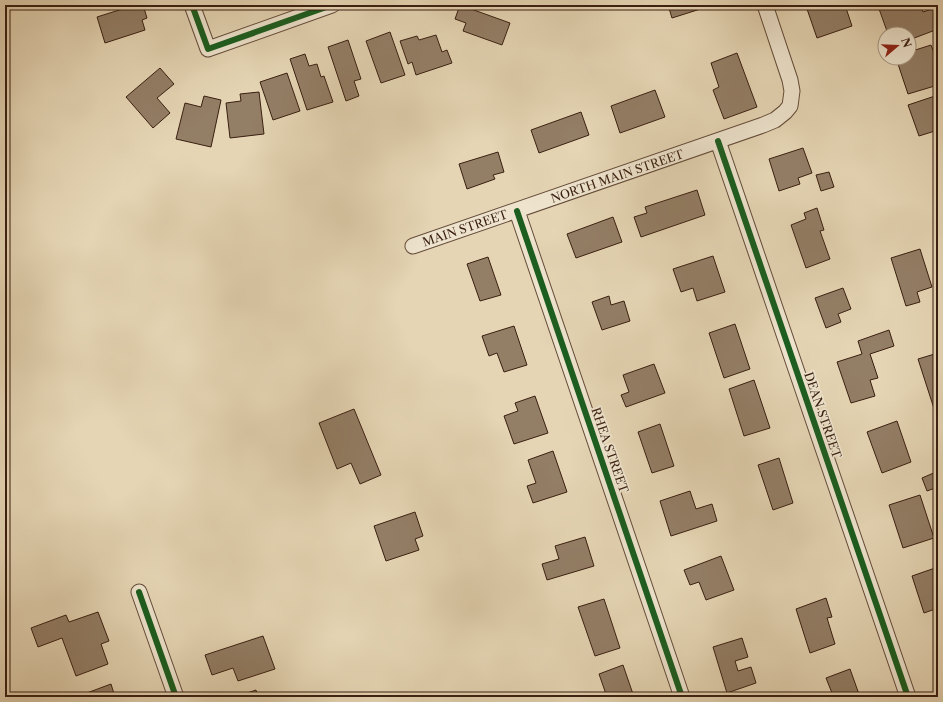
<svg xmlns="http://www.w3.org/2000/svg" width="943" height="702" font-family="'Libre Caslon Text',serif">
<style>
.building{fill:#937e66;stroke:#3a1f11}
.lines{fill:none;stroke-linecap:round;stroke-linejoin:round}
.street-casing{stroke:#654c3a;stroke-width:17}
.street{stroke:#eee4ce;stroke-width:15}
.cycleway-casing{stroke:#eee4ce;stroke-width:8}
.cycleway{stroke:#1b5e20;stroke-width:6}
.labels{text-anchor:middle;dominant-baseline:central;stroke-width:3.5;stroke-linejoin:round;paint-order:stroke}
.street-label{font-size:12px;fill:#3a1f11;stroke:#eee4ce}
</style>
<rect width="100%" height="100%" fill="#e5d5b4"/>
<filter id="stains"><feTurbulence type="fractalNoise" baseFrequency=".005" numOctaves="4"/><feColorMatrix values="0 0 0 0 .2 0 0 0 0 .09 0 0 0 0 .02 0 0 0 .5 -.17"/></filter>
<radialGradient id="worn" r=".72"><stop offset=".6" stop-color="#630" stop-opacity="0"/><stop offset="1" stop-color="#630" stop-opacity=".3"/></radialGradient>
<!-- building -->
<path class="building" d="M106 5H124L108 10Z
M135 5H143L147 18 142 20 145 30 105 43 97 17Z
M460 5 510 23 502 45 463 31 466 23 455 19Z
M668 5H713L672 18Z
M845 5 852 26 817 38 806 6Z
M880 5H920L923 12 938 7V29L909 40V34H888L878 6Z
M390 32 405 75 381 83 366 41Z
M436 35 442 52 447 50 452 63 416 75 412 62 408 64 400 41 417 36 419 40Z
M348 40 361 79 354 81 359 96 346 101 328 47Z
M931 45 938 63V85L908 94 896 58H909V52Z
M737 53 757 107 724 119 713 90 719 87 711 63Z
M305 54 309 66 317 64 321 77 324 76 333 102 307 110 290 59Z
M160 68 174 84 157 98 170 113 153 128 126 97Z
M287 73 300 111 273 120 260 82Z
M655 90 665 117 620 133 611 106Z
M259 92 264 134 230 138 226 103 241 101 240 94Z
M938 95V130L919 136 908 105Z
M204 96 221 100 211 147 176 139 185 103 201 107Z
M581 112 589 135 539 153 531 130Z
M803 148 812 173 798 178 800 184 779 191 769 159Z
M498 152 504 172 493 175 495 179 467 189 459 164Z
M829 172 834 187 821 191 816 175Z
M697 190 705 215 641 237 634 217 647 213 645 207Z
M817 208 824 230 820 231 830 259 806 268 791 225 806 219 804 213Z
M613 217 622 242 576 258 567 234Z
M920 249 932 287 917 292 920 302 906 306 891 258Z
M713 256 725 292 697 301 693 288 681 292 673 269Z
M488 257 501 295 480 301 467 264Z
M843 288 851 309 838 314 841 322 826 328 815 298Z
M609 296 611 305 624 301 630 321 602 330 592 302Z
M735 324 750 369 724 378 709 333Z
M514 326 527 365 504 372 497 353 489 356 482 336Z
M889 330 894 346 870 354 878 378 870 380 875 396 851 403 837 362 862 354 858 341Z
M938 353V421L918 359Z
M654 364 665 393 626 407 621 395 629 392 623 375Z
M754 380 770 428 744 436 729 389Z
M535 396 548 433 514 444 504 416 518 411 515 403Z
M354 409 381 475 360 484 351 463 337 469 319 423Z
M897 421 911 462 882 473 867 432Z
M660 424 674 466 652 473 638 432Z
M553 451 567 492 533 503 527 486 536 483 528 460Z
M779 458 793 503 773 510 758 465Z
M936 472 938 478V487L927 491 922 478Z
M690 491 696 509 712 504 717 521 671 536 660 501Z
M920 495 934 538 903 548 889 505Z
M415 512 423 536 415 539 419 550 386 561 374 526Z
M585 537 594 566 547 580 542 564 559 559 555 546Z
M721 556 734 590 706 600 699 582 690 585 684 570Z
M938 567V590H937L938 594V608L924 613 912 576Z
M826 598 832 617 827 618 835 644 810 653 796 609Z
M604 599 620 648 595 656 578 607Z
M98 612 109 641 101 644 108 664 76 676 62 638 38 647 31 628 66 615 69 622Z
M263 636 275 669 238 681 233 668 212 675 205 655Z
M742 638 748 657 735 661 738 671 751 667 756 683 727 693 713 647Z
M623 665 634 697H607L599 674Z
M850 669 860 697H828L827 695 832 693 826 678Z
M111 684 115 697H76Z
M256 690 258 697H235Z"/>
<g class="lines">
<!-- street casing -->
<g class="street-casing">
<path id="street" d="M192 5 208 49 332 5
M718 141 908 697
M517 211 682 697
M413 246 763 125 775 120 785 112 790 106 792 91 790 80 765 5
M139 592 176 697"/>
</g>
<!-- street -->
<use href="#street" class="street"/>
<!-- cycleway casing -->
<g class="cycleway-casing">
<path id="cycleway" d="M192 5 208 49 332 5
M718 141 908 697
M517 211 682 697
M139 592 176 697"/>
</g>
<!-- cycleway -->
<use href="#cycleway" class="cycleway"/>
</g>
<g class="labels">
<!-- street labels -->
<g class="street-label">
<text transform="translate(617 176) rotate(-19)">NORTH MAIN STREET</text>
<text transform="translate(465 228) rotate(-19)">MAIN STREET</text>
<text transform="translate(823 415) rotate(71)">DEAN STREET</text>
<text transform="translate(610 450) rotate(71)">RHEA STREET</text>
</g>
</g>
<!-- margin -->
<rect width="943" height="702" fill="none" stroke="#e5d5b4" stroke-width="20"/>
<rect x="6" y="6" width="931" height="690" fill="none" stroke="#3a1f11" stroke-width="2"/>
<rect x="10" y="10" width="923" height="682" fill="none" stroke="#3a1f11"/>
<!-- north arrow -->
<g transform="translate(897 46) rotate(71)"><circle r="19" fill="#eee4ce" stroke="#a69582"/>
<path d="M0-3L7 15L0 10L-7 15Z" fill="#8f2418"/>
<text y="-6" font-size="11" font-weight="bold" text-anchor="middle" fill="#3a1f11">N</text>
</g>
<rect width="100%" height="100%" filter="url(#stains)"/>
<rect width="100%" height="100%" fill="url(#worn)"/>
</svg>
